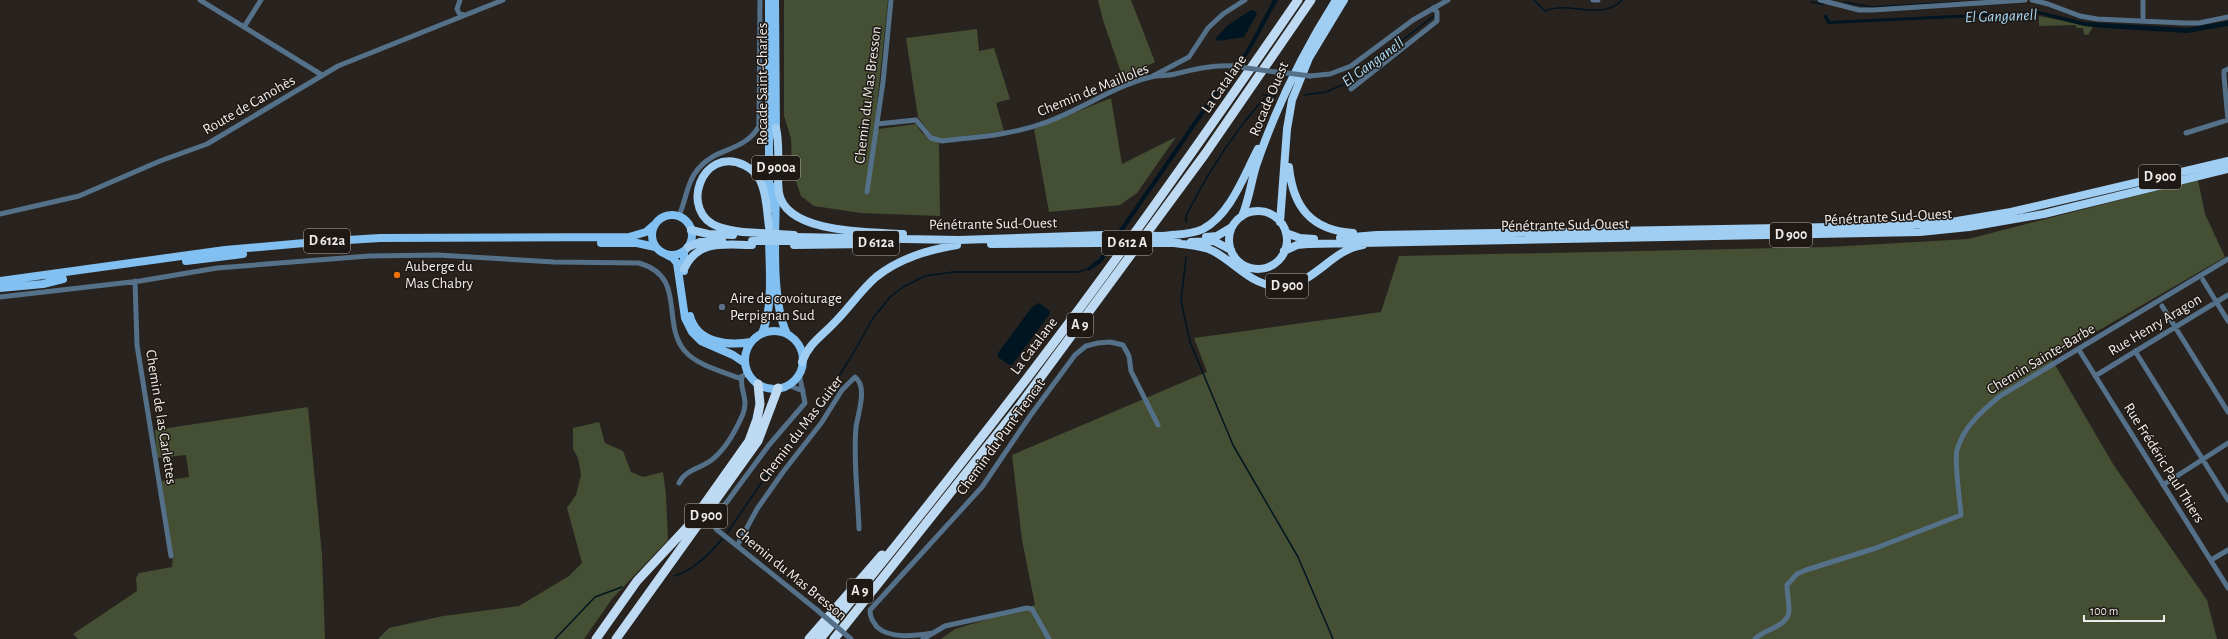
<svg xmlns="http://www.w3.org/2000/svg" width="2228" height="639" font-family="'Alegreya Sans',sans-serif">
<style>
.green{fill:#454f33}
.water{fill:#001522}
.lines{fill:none;stroke-linecap:round;stroke-linejoin:round}
.stream{stroke:#001522;stroke-width:1.5}
.minor{stroke:#547189;stroke-width:5}
.primary{stroke:#81c0f1;stroke-width:8}
.trunk{stroke:#a0cdf2;stroke-width:8}
.motorway{stroke:#bedaf2;stroke-width:9}
.minor-bridge{stroke:#547189;stroke-width:5}
.trunk-bridge{stroke:#a0cdf2;stroke-width:8}
.food-dot{fill:#e8710a;stroke:#1f1915;stroke-width:1.5}
.service-dot{fill:#5c6f8a;stroke:#1f1915;stroke-width:1.5}
.labels{text-anchor:middle;dominant-baseline:central;stroke-width:3;stroke-linejoin:round;paint-order:stroke}
.shield{fill:#1f1915;stroke:#b1aca9;stroke-width:1}
.shield-label{font-size:14px;font-weight:bold;fill:#efebe8}
.street-label{font-size:15px;fill:#efebe8;stroke:#1f1915}
.poi-label{font-size:15px;fill:#efebe8;stroke:#1f1915;text-anchor:start}
.water-label{font-size:16px;font-style:italic;fill:#a8daf7;stroke:#1f1915}
</style>
<rect width="100%" height="100%" fill="#28231f"/>
<!-- green -->
<path class="green" d="M784 0H888L875 124 879 129 916 124 922 133 939 143 940 216 861 213 814 206 801 196 792 169 791 138 784 116Z
M1098 0H1131L1155 62C1142 67 1137 78 1125 84L1103 20Z
M2039 16 2093 27 2088 35 2084 34 2083 28H2076V25L2039 26Z
M977 29 979 51 994 48 1010 99 996 103 1004 131 942 139 932 136 918 117 906 38Z
M1111 98 1122 164 1176 137 1137 193 1120 205 1049 212 1034 129Z
M2198 180 2205 214 2225 257 2051 358 2113 464 2207 600 2217 639H941L955 629 1035 605 1022 540 1012 455 1207 372 1194 338 1381 312 1399 256 1829 247 1968 239Z
M308 407 322 555 325 639H78L73 634 137 591 136 578 139 573 172 567 173 555 161 481 189 477 186 455 157 458 155 430Z
M599 422 605 443 623 451 631 472 643 477 663 472 666 495 668 540 612 599 584 639H378L389 628 443 616 519 606 569 576 582 563 567 508 576 495 581 475 578 458 573 449V428Z"/>
<!-- water -->
<path class="water" d="M1273 0H1278C1259 33 1246 65 1219 92L1102 262 1089 271 1087 268 1099 259 1216 89C1243 64 1255 32 1273 0Z
M1251 10 1255 11 1257 14 1244 37 1218 41 1215 39 1228 25Z
M2039 11 2084 22 2187 28 2228 21V26L2187 33 2105 28 2084 26 2039 14 1828 24 1823 16 1826 14 1830 21Z
M1039 303 1050 311 1049 315 1012 365H1009L998 357V353L1032 307Z"/>
<g class="lines">
<!-- stream -->
<path class="stream" d="M1534 0 1545 11C1570 0 1601 22 1622 0
M1811 2 1824 4
M1844 2 1873 7 1959 2
M1263 95 1276 96
M1304 95 1326 92 1347 83 1435 15
M1186 222V216C1204 180 1225 146 1250 115 1257 107 1261 100 1270 95
M1186 257 1181 301 1190 342 1233 445 1298 557 1333 639
M727 533 777 460 811 420 851 357 873 318 890 297 903 287 925 276 953 272H1078L1088 269
M674 576C694 570 709 555 722 539
M555 639 595 597 622 587"/>
<!-- minor -->
<path class="minor" d="M200 0 322 75
M460 0 457 9 459 13 464 15
M1593 0H1598
M1820 0 1859 10H1873L2025 0
M2032 0 2048 4 2080 16 2097 19 2184 23H2199L2228 17
M2143 0V21
M244 27 261 0
M1276 72 1287 73
M1153 76 1189 57 1208 28 1223 14 1245 0
M1310 76 1330 74 1351 66 1413 20 1448 0
M1351 89 1437 21V12L1433 8
M2228 120 2224 76V71L2228 69
M877 124 916 120 931 138 942 141C975 137 1010 135 1041 124 1078 112 1115 85 1151 77 1159 75 1167 76 1175 74 1195 69 1212 65 1232 66
M2186 133 2228 120
M867 192 883 82 891 0
M0 214 79 196 160 161 207 144 338 66 503 0
M679 216C686 200 687 181 699 168 716 147 745 152 759 126L760 0
M2203 280 2228 321
M135 281 137 345 171 556
M0 297 140 281 217 268 369 256 438 255 554 262 639 263C687 277 661 321 684 350 696 365 721 371 739 378L748 373
M2162 306 2228 412
M2079 350 2228 588
M2135 351 2228 500
M799 373 805 403 769 445 715 518 716 529 817 610
M2095 376 2228 295
M788 385 803 391
M679 483C685 469 704 468 714 458 727 447 736 430 743 414 749 397 739 390 742 377
M2163 485 2228 443
M737 546 757 509 783 472 822 422 842 390 855 377C868 387 858 413 856 427 853 460 858 495 859 529
M2211 560 2228 550
M933 633C914 636 890 639 877 627 872 620 870 617 870 610L982 487 1030 416 1075 355 1086 346 1098 343 1110 342 1123 345 1129 356 1131 371 1158 425
M923 639 945 626 1027 608 1032 609 1049 639
M1755 639C1764 629 1789 627 1789 610 1789 601 1787 593 1787 585L1797 574 1806 570 1876 548 1961 515C1960 501 1954 461 1957 450 1963 427 1983 410 2000 396L2228 259"/>
<!-- primary -->
<path class="primary" d="M769 0V209
M775 0 776 135
M776 186C776 226 770 299 787 334
M652 235a20 20 0 1 1 40 0a20 20 0 1 1-40 0Z
M601 243H637L655 247
M684 252V271
M667 255 673 258 677 263 685 318 692 332 701 341 733 355 745 363
M186 261 243 254
M0 281 225 250 316 242 380 238 629 237 646 232 654 225
M0 288 43 284 63 279
M690 316C697 343 728 346 751 342
M745 360a29 29 0 1 1 58 0a29 29 0 1 1-58 0Z
M762 333C774 306 769 264 769 235"/>
<!-- trunk -->
<path class="trunk" d="M776 128C781 150 776 171 779 193 786 234 871 232 903 234
M1289 167C1293 207 1311 230 1353 233
M1229 240a29 29 0 1 1 58 0a29 29 0 1 1-58 0Z
M1242 216C1249 200 1251 182 1256 166 1276 107 1303 52 1336 0
M1280 222 1287 129 1292 100 1309 58 1344 0
M691 230 708 234 733 235
M743 232C735 231 727 230 719 227 678 213 701 145 744 165 752 169 759 176 762 185 767 198 767 213 769 227
M1286 233 1300 238 1314 239
M1163 236C1176 234 1191 235 1203 229 1231 214 1244 175 1258 149
M795 237 959 240 1103 235
M1206 237 1217 236 1232 227
M1340 238 1377 235 1888 226 1957 221 2011 212 2228 161
M1191 242 1214 241 1231 250
M1158 243H1179
M1174 243C1187 245 1202 245 1213 251 1238 264 1253 289 1285 286 1316 282 1333 249 1363 245
M991 244 1096 243
M794 245 869 244
M688 247 700 242 722 240
M1284 251 1297 245 1308 244 1920 232 1969 227 2044 214 2228 169
M684 269C698 239 724 245 752 245
M802 362C809 343 822 336 835 322 849 308 861 290 876 277 900 258 928 250 957 245"/>
<!-- motorway -->
<path class="motorway" d="M596 639 637 581 691 523 749 441 757 419 760 404 758 384
M616 639 758 441 778 388
M809 639 882 555
M820 639C905 535 988 431 1068 324 1148 217 1223 109 1298 0
M834 639 1021 404 1205 154 1311 0"/>
<!-- minor-bridge -->
<path class="minor-bridge" d="M1232 66 1276 72
M1287 73 1310 76
M817 610 851 639"/>
<!-- trunk-bridge -->
<path class="trunk-bridge" d="M743 232 794 235
M1103 235 1163 236
M752 241H794
M1096 243H1158"/>
</g>
<!-- markers -->
<circle class="food-dot" cx="397" cy="275" r="4"/>
<circle class="service-dot" cx="722" cy="307" r="4"/>
<g class="labels">
<!-- shield labels -->
<g class="shield">
<rect x="752" y="156" width="48" height="24" rx="3"/>
<rect x="2139" y="165" width="42" height="24" rx="3"/>
<rect x="1770" y="223" width="42" height="24" rx="3"/>
<rect x="304" y="229" width="46" height="24" rx="3"/>
<rect x="853" y="231" width="46" height="24" rx="3"/>
<rect x="1102" y="231" width="50" height="24" rx="3"/>
<rect x="1266" y="274" width="42" height="24" rx="3"/>
<rect x="1067" y="313" width="26" height="24" rx="3"/>
<rect x="685" y="504" width="42" height="24" rx="3"/>
<rect x="847" y="579" width="26" height="24" rx="3"/>
</g>
<g class="shield-label">
<text x="776" y="168">D 900a</text>
<text x="2160" y="177">D 900</text>
<text x="1791" y="235">D 900</text>
<text x="327" y="241">D 612a</text>
<text x="876" y="243">D 612a</text>
<text x="1127" y="243">D 612 A</text>
<text x="1287" y="286">D 900</text>
<text x="1080" y="325">A 9</text>
<text x="706" y="516">D 900</text>
<text x="860" y="591">A 9</text>
</g>
<!-- street labels -->
<g class="street-label">
<text transform="translate(762 84) rotate(-90)">Rocade Saint-Charles</text>
<text transform="translate(1224 84) rotate(-55)">La Catalane</text>
<text transform="translate(1093 90) rotate(-22)">Chemin de Mailloles</text>
<text transform="translate(868 95) rotate(-83)">Chemin du Mas Bresson</text>
<text transform="translate(1269 99) rotate(-67)">Rocade Ouest</text>
<text transform="translate(249 105) rotate(-30)">Route de Canohès</text>
<text transform="translate(1888 217) rotate(-3)">Pénétrante Sud-Ouest</text>
<text transform="translate(993 224) rotate(-1)">Pénétrante Sud-Ouest</text>
<text transform="translate(1565 225) rotate(-1)">Pénétrante Sud-Ouest</text>
<text transform="translate(2155 325) rotate(-31)">Rue Henry Aragon</text>
<text transform="translate(1034 346) rotate(-53)">La Catalane</text>
<text transform="translate(2041 359) rotate(-31)">Chemin Sainte-Barbe</text>
<text transform="translate(161 417) rotate(81)">Chemin de las Carlettes</text>
<text transform="translate(801 429) rotate(-53)">Chemin du Mas Guiter</text>
<text transform="translate(1001 437) rotate(-54)">Chemin du Punt Trencat</text>
<text transform="translate(2164 463) rotate(58)">Rue Frédéric Paul Thiers</text>
<text transform="translate(791 574) rotate(39)">Chemin du Mas Bresson</text>
</g>
<!-- poi labels -->
<g class="poi-label">
<text x="405" y="266">Auberge du<tspan x="405" dy="17">Mas Chabry</tspan></text>
<text x="730" y="298">Aire de covoiturage<tspan x="730" dy="17">Perpignan Sud</tspan></text>
</g>
<!-- water labels -->
<g class="water-label">
<text transform="translate(2001 16) rotate(-2)">El Ganganell</text>
<text transform="translate(1373 62) rotate(-36)">El Ganganell</text>
</g>
</g>
<!-- scale -->
<path d="M2084 615v6h80v-6" fill="none" stroke="#efebe8" stroke-width="2"/>
<text x="2090" y="615" font-size="12" fill="#efebe8" stroke="#1f1915" stroke-width="3" paint-order="stroke">100 m</text>
</svg>
